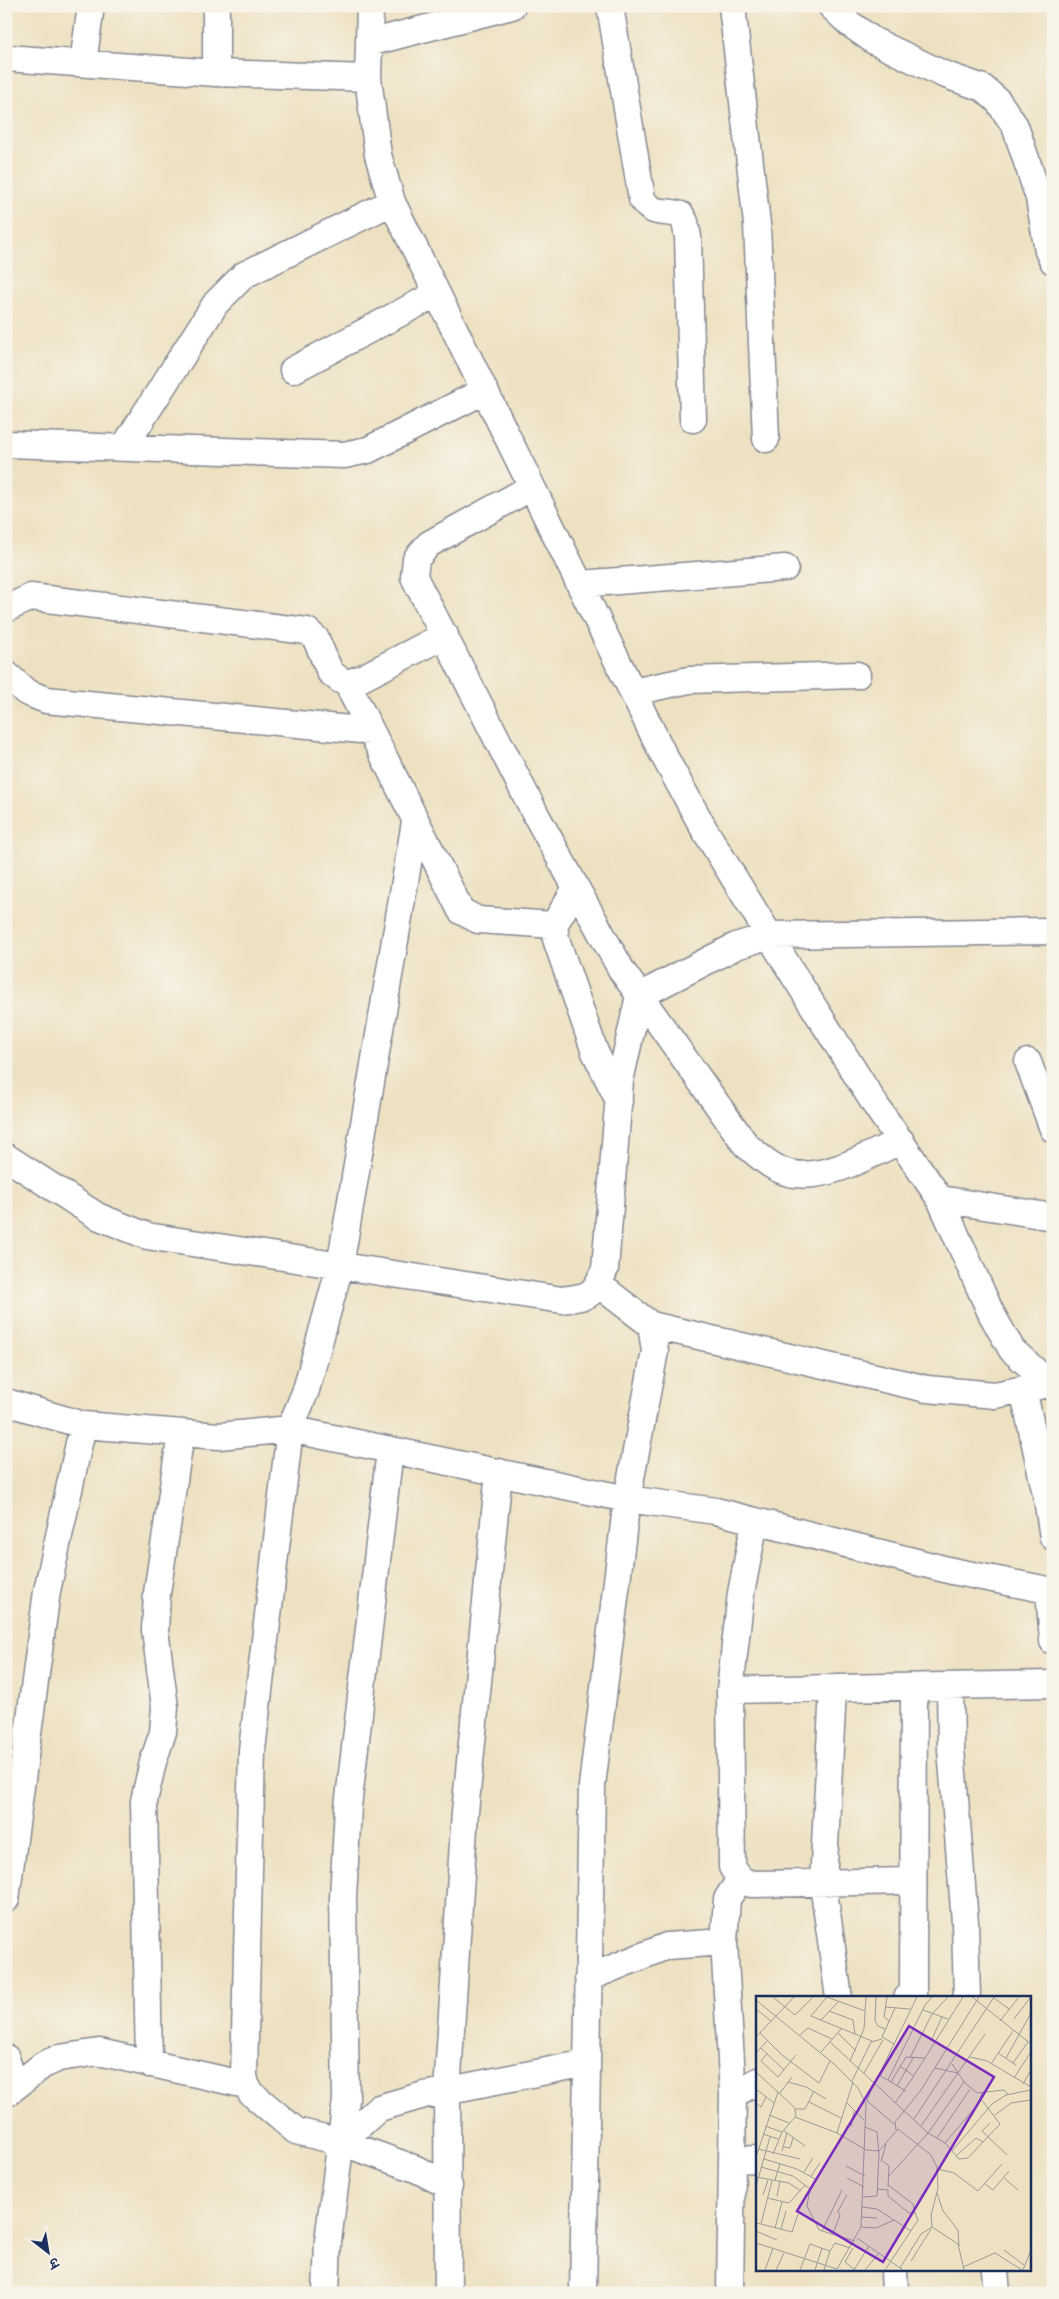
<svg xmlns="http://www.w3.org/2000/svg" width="1059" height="2299" font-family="Kalam,'Playpen Sans Deva',sans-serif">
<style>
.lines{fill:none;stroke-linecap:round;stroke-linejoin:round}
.minor-casing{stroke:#848890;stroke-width:29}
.minor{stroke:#fff;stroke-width:26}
.inset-road{fill:none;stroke:#9a9a9a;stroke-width:1}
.view{fill:#7b2cbf;fill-opacity:0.15;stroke:#7b2cbf;stroke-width:2.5}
.inset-edge{fill:none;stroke:#1b2f5e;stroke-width:2.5}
</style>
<rect width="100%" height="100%" fill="#f7f3e8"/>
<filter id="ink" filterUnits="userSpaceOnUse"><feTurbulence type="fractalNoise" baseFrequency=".02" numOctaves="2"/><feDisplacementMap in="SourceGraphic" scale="10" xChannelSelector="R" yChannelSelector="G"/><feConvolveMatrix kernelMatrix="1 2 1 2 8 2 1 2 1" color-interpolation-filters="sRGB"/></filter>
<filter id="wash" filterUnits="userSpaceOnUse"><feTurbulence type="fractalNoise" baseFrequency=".0096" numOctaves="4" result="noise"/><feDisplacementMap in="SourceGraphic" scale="20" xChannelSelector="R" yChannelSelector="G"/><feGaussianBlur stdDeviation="1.12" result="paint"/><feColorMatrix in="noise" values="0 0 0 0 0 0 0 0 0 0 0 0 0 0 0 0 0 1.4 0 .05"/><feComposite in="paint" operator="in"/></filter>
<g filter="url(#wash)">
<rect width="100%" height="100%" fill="#eee1c2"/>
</g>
<g filter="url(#ink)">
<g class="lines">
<!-- minor casing -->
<g class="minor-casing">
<path id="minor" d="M370 6 368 78 378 155 392 202 663 754 704 829 788 966 876 1106 940 1199 991 1313 1012 1350 1053 1387
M610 6 642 199C653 217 664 209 681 215L685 222 688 237 693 419
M732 6 757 224 766 439
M831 6 850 24 874 41 943 74 983 88 998 101 1015 126 1039 198 1048 251 1053 261
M369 43 512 6
M6 58 216 73 368 78
M83 63 91 6
M216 73V6
M293 370 436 294
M6 444 344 455 368 450 484 391
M124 447 216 303 244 275 392 202
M532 487 429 544 416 559 414 577 536 815 622 971 746 1145C760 1157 776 1172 795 1174 829 1179 870 1154 901 1141
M580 584 785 568
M6 609 31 597 307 631 316 639 330 672 340 680 347 683 362 678 445 635
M6 674 26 692 46 700 371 731
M347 683 461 911 478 920 554 925
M633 692 689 680 857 675
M576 888 554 925 556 939 595 1052 619 1101
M1028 1062 1053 1129
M6 1157 97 1216 147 1236 562 1300C590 1296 593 1297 605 1269L620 1081 639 996 736 946 771 935 1053 931
M940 1199 1053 1217
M651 1325 927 1389 995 1395 1049 1384
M1023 1389 1047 1499 1053 1537
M6 1402 83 1425 219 1436 290 1429 306 1390 340 1266 415 822
M755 1521 741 1593 730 1690 732 1867 740 1879 751 1884 911 1881
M1049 1590 1053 1641
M950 1687 951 1749 965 1922 967 1998
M833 1689 823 1884 839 1998
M730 1690 1053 1684
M6 1899 47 1591 83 1425
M588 1978 667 1946 724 1942
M907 1998 913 1995 914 1688
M6 2058 15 2087
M149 2064 144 1801 153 1762 163 1732 165 1707 155 1630 157 1593 181 1433
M6 2094 43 2065 59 2058 99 2052 246 2085
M733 2095 724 1942 727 1899 740 1879
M341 2142 379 2108 424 2095 587 2063
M733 2160 758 2159
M449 2186 416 2169 341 2142 296 2131 251 2093 246 2085 244 2075 252 1750 290 1429 627 1499 716 1511 952 1571 1053 1591
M894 2270 895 2293
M995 2270 997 2293
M326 2293 328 2241 346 2100 343 1897 348 1807 390 1450
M448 2293 447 2092 465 1812 499 1472
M583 2293 592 1786 627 1499 655 1351 651 1325 599 1285
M730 2293 733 2095 758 2081"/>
</g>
<!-- minor -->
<use href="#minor" class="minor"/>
</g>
</g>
<!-- overview -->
<g transform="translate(756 1996)">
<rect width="275" height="275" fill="#eee1c2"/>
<path class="inset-road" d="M17 1 39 19 57 1M71 1 55 20 116 45M71 1 109 15M120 1 119 25 122 30 129 33M131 1 128 21 133 25M216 1 275 48M238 2 253 13M0 4 78 68 102 92 110 108 105 231 81 273 0 247M129 11 154 13M0 13 15 25M167 14 192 23M73 15 97 24 99 38M258 23 274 2M65 24 82 6M244 25 263 1M4 37 26 59 63 87 74 65M82 37 100 55M44 39 52 32 76 43M0 41 38 1M176 43 186 21M74 46 172 137 208 86 196 68M138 48 126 41 139 12M5 52 28 74M65 56 86 32M0 57 12 44M242 57 260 69M11 58 5 65 22 81 40 59M214 61 231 65 275 91M154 62 176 18 192 1M250 62 275 17M94 65 108 33 110 1M257 67 272 46M235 68 257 35M179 72 202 77M0 76 22 96 0 161M108 77 127 44M123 79 150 95M158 79 169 62M258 82 275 56M132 84 169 9 176 1M96 85 115 46 126 43M32 86 50 91 70 103M135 86 150 61 169 62 207 1M208 86 221 97 248 94 252 99M119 87 161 1M267 88 275 74M141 90 157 62M0 93 18 107M22 96 40 113H49L58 95M24 97 36 81M110 104 138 128M111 105 118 86M53 106 85 122M0 107 5 111 10 101M91 107 108 124M139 107 158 80 144 70M13 119 33 127M239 119 255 107 275 104M39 121 81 137 97 86M158 123 238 1M234 127 226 135 251 159M9 130 26 136M165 130 229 38M95 131 98 115M27 134 49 150M140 134 139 126 165 94 223 1M81 137 110 154 123 155 142 133 175 159 181 171 182 192 175 219 176 231 165 238 144 272M7 138 22 143M181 142 214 93M189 147 222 108 226 97M28 151 34 152 37 142M2 153 44 163M26 155 31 137M196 155 236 108 250 99 275 94M17 158 26 136 40 120 39 113M200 160 220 142 227 146M8 163 41 173 59 183M127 165 133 170 132 191M125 166 130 148M90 170 109 180M5 171 37 180 54 193 51 210 63 234 99 245M182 173 198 177 222 195 246 168M48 176 57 162M55 180 64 167M133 180 172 137 189 147 203 163 212 162 244 128 225 103M0 181 33 187 45 195M91 182 108 191M248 182 262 194M19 184 24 168M229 188 237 194 253 175M132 189 157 208 159 217M0 190 14 141M121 193 132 194V200L153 217H159L162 224 129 274M181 197 187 215 202 234 203 250M7 199 12 184M21 200 24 185M107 201 121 200 123 158 121 136 109 131M11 202 33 207 49 189M106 211 121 213 155 235M106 221 121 222M0 227 5 228 16 185M5 228 36 236 42 218M105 231 120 232 138 224M176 231 202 248 208 274M19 232 26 206M25 233 30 215M0 235 21 244M66 235 86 194M77 238 84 219 82 215 91 199M101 242 147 274M97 252 89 266 99 274M248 254 268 269M74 255 79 247 94 252M155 265 175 233M207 271 239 257 266 274M9 274 17 252M20 274 28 257M44 274 54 248 74 255 68 274M59 274 66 252M98 274 113 250M109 274 123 257M267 274 275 254"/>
<path class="view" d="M153 30 238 81 127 266 41 215Z"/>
<rect width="275" height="275" class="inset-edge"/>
</g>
<!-- margin -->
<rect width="1059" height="2299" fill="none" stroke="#f7f3e8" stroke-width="25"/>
<!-- north arrow -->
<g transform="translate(48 2252) rotate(149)" stroke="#f7f3e8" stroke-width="4" paint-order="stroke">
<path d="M0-4L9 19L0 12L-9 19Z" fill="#1b2f5e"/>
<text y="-8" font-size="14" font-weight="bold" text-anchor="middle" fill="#1b2f5e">उ</text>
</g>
</svg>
